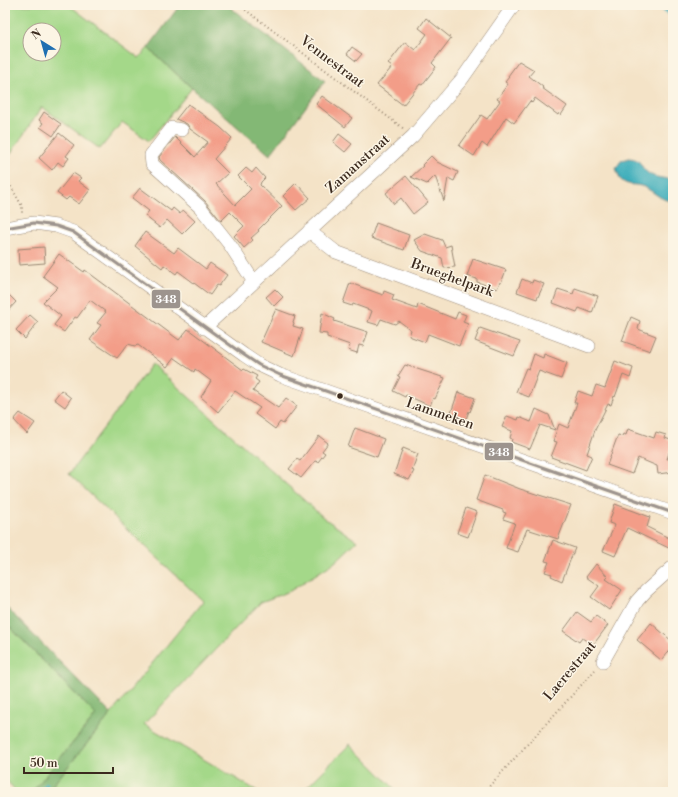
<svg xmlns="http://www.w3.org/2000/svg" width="678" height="797" font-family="'Libre Bodoni',serif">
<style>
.green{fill:#a4d889;stroke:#708154;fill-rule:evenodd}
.forest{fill:#83b875;stroke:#5f714a}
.water{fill:#40afbc;stroke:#3e6c6d}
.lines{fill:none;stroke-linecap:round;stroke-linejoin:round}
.stream{stroke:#40afbc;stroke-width:3.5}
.building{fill:#f39d88}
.minor-casing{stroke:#988672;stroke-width:14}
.path{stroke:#988672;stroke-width:2;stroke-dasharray:1 3;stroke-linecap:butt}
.minor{stroke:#fff;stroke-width:13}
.bus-1-casing{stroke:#fcf5e5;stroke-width:6}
.bus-1{stroke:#9d948e;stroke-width:3}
.bus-dot{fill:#3b2a1e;stroke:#fcf5e5;stroke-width:1.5}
.labels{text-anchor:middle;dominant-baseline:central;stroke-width:3;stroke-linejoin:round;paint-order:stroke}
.street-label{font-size:14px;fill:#3b2a1e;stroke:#fcf5e5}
.line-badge{stroke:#fcf5e5;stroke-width:1.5}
.badge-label{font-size:11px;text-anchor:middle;font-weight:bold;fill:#fff}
</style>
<rect width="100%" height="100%" fill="#fcf5e5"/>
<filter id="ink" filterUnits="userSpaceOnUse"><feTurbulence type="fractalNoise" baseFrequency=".025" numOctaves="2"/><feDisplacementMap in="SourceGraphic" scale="8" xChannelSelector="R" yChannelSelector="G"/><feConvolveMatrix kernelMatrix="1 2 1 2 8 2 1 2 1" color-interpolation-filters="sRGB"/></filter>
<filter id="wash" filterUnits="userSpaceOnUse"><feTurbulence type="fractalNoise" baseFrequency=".012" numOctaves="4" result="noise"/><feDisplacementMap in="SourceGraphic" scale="16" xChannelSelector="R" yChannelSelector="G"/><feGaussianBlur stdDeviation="0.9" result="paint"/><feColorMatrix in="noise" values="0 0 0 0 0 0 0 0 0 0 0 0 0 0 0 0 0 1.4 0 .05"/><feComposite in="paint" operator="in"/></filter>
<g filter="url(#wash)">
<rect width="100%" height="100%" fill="#f4e3c7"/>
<!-- green -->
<path class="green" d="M5 5H69L139 58 148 48 192 88 149 141 122 122 100 149 42 107 5 162ZM30 30H54V54H30Z
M152 364 324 518 357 541 335 562 290 591 261 602 144 724 259 792H52L49 790 203 601 69 474Z
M5 622 96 715 32 792H17L5 779Z
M350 744 398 792H302Z"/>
<!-- forest -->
<path class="forest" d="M180 5H227L325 81 270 155 192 88 148 48Z
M5 606 111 714 47 792H32L96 715 5 622Z"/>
<!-- water -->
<path class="water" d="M628 158C643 159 638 165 648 173 654 178 665 178 673 180V201C661 201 655 192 644 187 635 183 627 187 620 179L616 168 621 161Z"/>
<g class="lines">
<!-- stream -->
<path class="stream" d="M657 5 673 16
M40 792 47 784"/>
</g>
<g id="blocks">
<!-- building -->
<path class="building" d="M426 18 451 38 432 63 436 67 422 85 420 84 403 105 377 85 392 67 388 64 405 42 415 50 427 34 419 28Z
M352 47 362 54 356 61 347 54Z
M519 61 534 70 529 76 543 87 542 88 567 106 561 115 559 113 558 115 535 98 532 103 530 101 514 123 506 117 487 147 482 143 474 156 459 146 481 115 487 119 500 101 497 99 508 84 505 82 509 77 508 76Z
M322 96 352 118 345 127 316 104Z
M188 104 220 127 232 138 214 159 228 173 216 184 235 205 251 189 238 176 246 168 252 173 256 168 265 178 261 182 260 185 282 206 258 230 259 231 251 238 253 240 244 248 234 236 244 226 230 212 221 221 205 201 160 160 159 157 175 137 195 157 208 142 190 129 187 124 176 119Z
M44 112 61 124 53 136 40 127 43 123 39 120Z
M59 133 74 145 66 156 69 158 63 166 58 162 52 170 39 158Z
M339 134 352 144 345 152 333 142Z
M431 156 437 162 458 172 454 181 448 178 444 201 435 176 427 184 411 177 423 166 422 165Z
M73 173 81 178 78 181 90 190 79 204 69 197 66 200 57 193Z
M406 176 428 202 413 214 401 198 394 204 386 193Z
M296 183 310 198 296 210 283 196Z
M140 188 171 211 173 208 180 214 183 210 195 221 182 234 167 220 160 228 145 216 149 211 132 198Z
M376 223 409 235 404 250 371 238Z
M145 232 174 253 178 248 206 269 210 263 227 275 219 286 217 285 210 295 178 271 176 274 164 265 162 268 135 246Z
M425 234 442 240 445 247 451 245 455 267 444 268 442 258 422 251 414 240Z
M44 247 45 263 19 265 18 249Z
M59 254 84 272 85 270 179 340 188 329 243 370 244 369 257 376 255 379 259 382 253 391 278 408 286 398 297 406 283 424 280 422 275 429 255 414 260 408 235 391 218 412 201 397 211 381 195 369 194 372 174 358 167 367 138 345 135 346 128 344 117 358 90 340 101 325 97 323 106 312 90 300 77 318 75 317 64 332 54 325 61 316 43 302 58 287 43 276Z
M473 259 506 270 501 283 500 282 497 289 477 282V279L467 276Z
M522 279 532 283 533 280 544 284 537 299 517 292Z
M350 283 383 295 384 291 394 295 392 300 417 309 418 304 455 319 458 312 466 315 463 322 468 324 459 346 428 334 425 342 409 336 411 330 399 321 395 324 381 319 378 325 368 322 372 311 353 304 352 306 343 303Z
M575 288 598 296 592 313 579 308 577 312 553 303 558 289 573 294Z
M275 289 283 297 274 306 266 297Z
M5 291 16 302 5 314Z
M276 309 295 316 293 322 294 323 293 326 303 329 294 356 261 342Z
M322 313 335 319 334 321 368 332 363 346 359 345 357 353 348 350 350 345 327 337V334L319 333Z
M30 315 38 322 25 339 16 330Z
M631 317 640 321 638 329 656 336 650 351 622 341Z
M480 328 520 342 514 356 475 341Z
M534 354 543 358 544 354 567 363 561 379 539 371 529 397 516 392 526 368 529 369Z
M615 361 633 368 630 378 623 375 615 397 614 396 611 405 608 404 595 430 587 454 592 456 586 470 551 457 557 442 553 441 559 424 568 428 577 403H574L578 391 592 396 596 385 605 388Z
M405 365 445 378 435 399 433 398 430 406 406 395 405 397 393 391 400 377 398 376Z
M61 390 71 398 65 407 54 399Z
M458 392 475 398 470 412 469 411 466 419 451 413Z
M536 409 549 415 555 430 540 425 530 449 511 442 512 439 510 438 512 431 502 427 507 416 518 420 519 417 531 422Z
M20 413 35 423 27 434 14 420Z
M355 428 384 439 377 457 348 447Z
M628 429 654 438 656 432 666 435 665 438 673 441 667 459 673 458V472L658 474 657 466 638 458 632 474 607 465 618 435 622 436 623 434 626 435Z
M319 436 328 443 322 451 325 453 318 462 315 461 301 478 289 469 297 459 300 461Z
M403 448 418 454 412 470 414 471 409 480 394 474Z
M485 475 520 489 571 505 558 539 527 529 518 552 506 548 515 523 503 519 506 513 503 512V510L476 500Z
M615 504 650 517 647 527 673 540V550L627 528 615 556 603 551 615 525 609 523Z
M466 508 477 512 468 537 457 533Z
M553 540 575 548 562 581 551 576 552 574 545 572 549 562 545 561Z
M596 564 608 577 606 579 622 590 609 610 591 597 599 586 586 577Z
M577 612 591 622 596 616 608 625 593 645 582 638 579 642 563 631Z
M651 623 673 642V646L661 660 637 640Z"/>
</g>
</g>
<g filter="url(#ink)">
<use href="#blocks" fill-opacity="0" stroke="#988672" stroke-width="1"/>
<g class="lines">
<!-- minor casing -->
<g class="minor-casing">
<path id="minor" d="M182 130 172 128 151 155 152 164 200 207 230 245 254 282
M5 228 34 223 56 226 73 232 244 355 259 365 280 375 673 513
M309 231 336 252 589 346
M204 328 413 136 462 79 514 5
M603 661 637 601 646 591 673 567"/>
</g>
<!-- path -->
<path class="path" d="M239 5 404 129
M5 176 22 206V214
M484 792 595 670"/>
<!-- minor -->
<use href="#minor" class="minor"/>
<!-- bus-1 casing -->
<g class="bus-1-casing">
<path id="bus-1" d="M5 228 34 223 56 226 73 232 244 355 259 365 280 375 673 513"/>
</g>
<!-- bus-1 -->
<use href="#bus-1" class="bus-1"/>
</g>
</g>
<!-- markers -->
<circle class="bus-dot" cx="340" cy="396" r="3.5"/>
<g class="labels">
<!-- street labels -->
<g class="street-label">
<text transform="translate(332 62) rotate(37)">Vennestraat</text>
<text transform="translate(358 164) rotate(-42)">Zamanstraat</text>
<text transform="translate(452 278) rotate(20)">Brueghelpark</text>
<text transform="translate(440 414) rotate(19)">Lammeken</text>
<text transform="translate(570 671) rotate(-50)">Laerestraat</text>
</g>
</g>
<g class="line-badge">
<rect x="151" y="289" width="30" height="20" rx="4" fill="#9d948e"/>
<rect x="484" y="442" width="30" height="19" rx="4" fill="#9d948e"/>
</g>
<g class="badge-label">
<text x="166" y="303">348</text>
<text x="499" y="456">348</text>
</g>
<!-- margin -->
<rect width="678" height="797" fill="none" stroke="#fcf5e5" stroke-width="20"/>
<!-- north arrow -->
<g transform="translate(42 42) rotate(323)"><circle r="19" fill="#fcf5e5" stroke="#afa495"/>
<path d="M0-3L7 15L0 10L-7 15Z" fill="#1f6fb2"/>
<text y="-6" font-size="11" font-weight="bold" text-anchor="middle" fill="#3b2a1e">N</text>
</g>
<!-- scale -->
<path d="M24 767v6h89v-6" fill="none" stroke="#3b2a1e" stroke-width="2"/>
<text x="30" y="767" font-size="12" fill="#3b2a1e" stroke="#fcf5e5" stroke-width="3" paint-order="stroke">50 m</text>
</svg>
